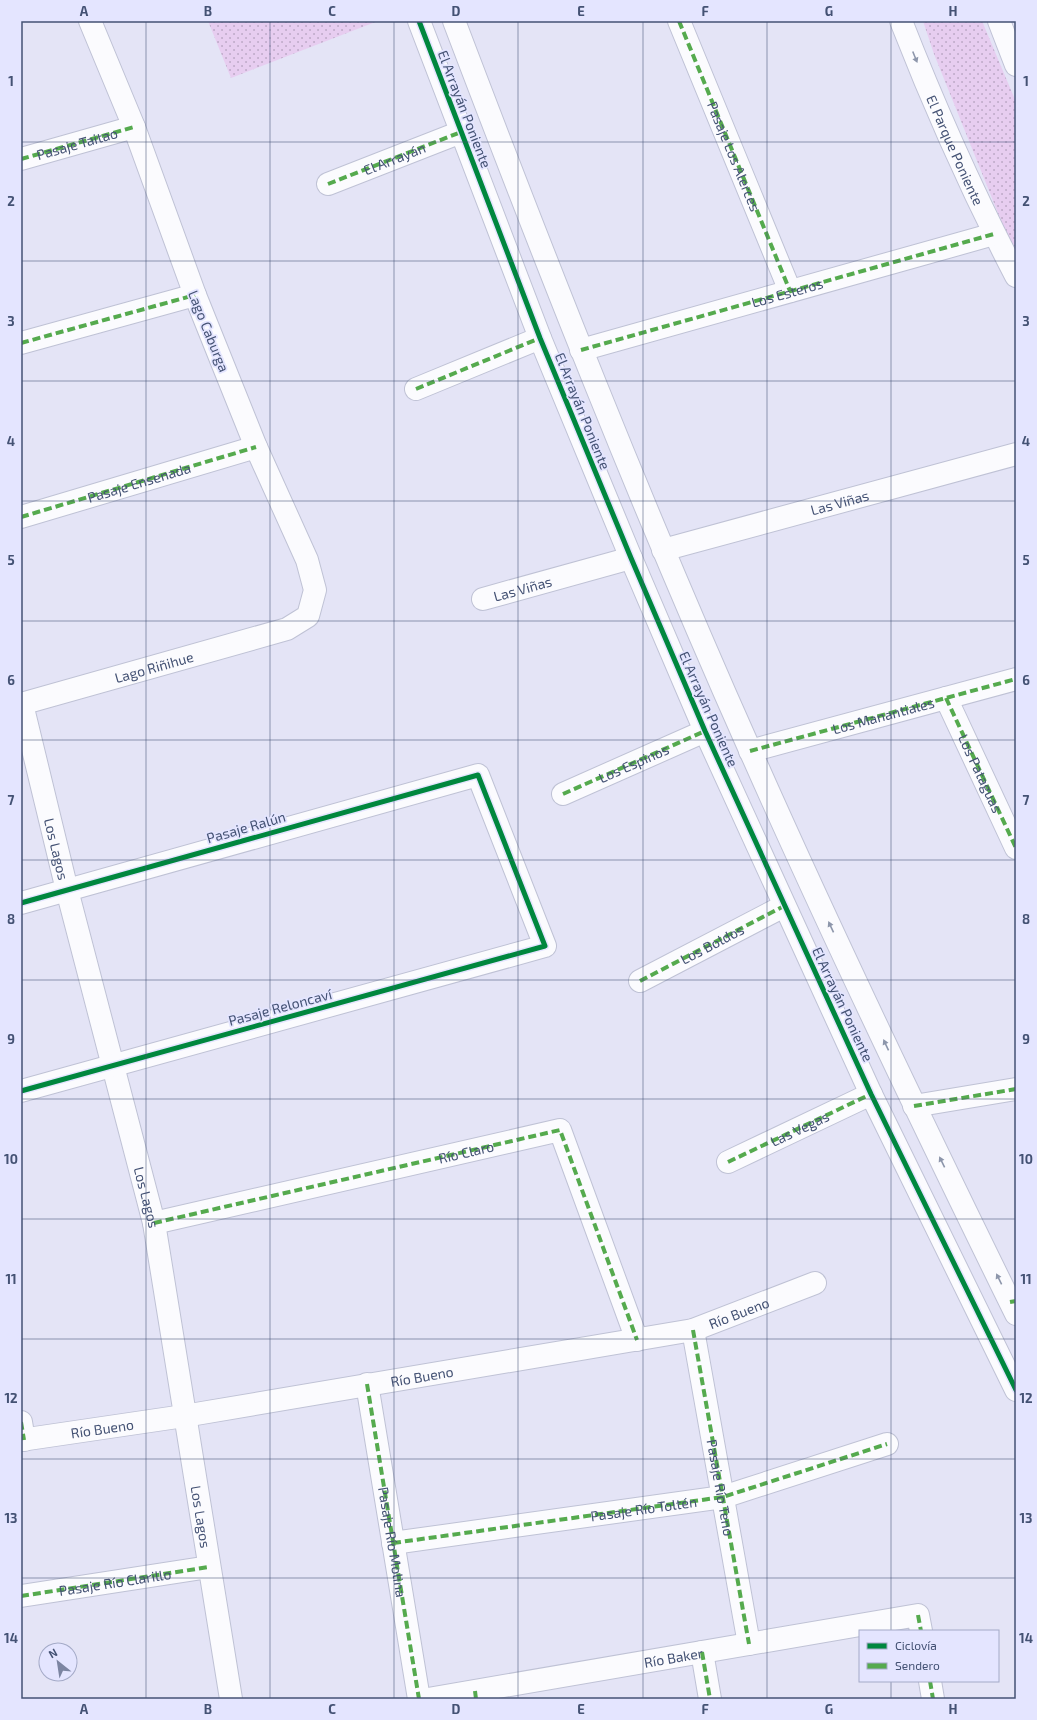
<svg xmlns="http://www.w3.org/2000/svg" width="1037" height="1720" font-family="'Exo 2',sans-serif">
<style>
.green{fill:url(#green-dots)}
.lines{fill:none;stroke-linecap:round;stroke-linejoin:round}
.street-casing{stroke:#bfc2d5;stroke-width:24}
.street{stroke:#fbfbfe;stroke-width:22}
.quiet{stroke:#55aa4e;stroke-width:4;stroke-dasharray:8 4;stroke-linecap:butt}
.cycleway-casing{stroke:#e4e5ff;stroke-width:8}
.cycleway{stroke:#00873e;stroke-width:5}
.oneway{fill:#8d96ab}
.grid{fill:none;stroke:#445274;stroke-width:1;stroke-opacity:0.55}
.labels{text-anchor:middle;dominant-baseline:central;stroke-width:3.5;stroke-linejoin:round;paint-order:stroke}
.street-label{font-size:14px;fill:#445274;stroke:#e4e5ff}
.neatline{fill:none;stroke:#445274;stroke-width:1.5}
.grid-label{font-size:13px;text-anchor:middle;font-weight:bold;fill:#445274}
</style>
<defs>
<pattern id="green-dots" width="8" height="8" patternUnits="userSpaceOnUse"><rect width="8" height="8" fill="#e7cdf0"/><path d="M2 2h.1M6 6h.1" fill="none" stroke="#bda9c7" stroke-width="1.8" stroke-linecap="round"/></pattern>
</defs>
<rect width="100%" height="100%" fill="#e4e4f6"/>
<!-- green -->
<path class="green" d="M208 21H378L231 78Z
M923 21H982L1016 102V249L1006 233 934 54Z"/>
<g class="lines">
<!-- street casing -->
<g class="street-casing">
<g id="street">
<path d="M419 21 540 338 631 558 705 731 871 1094 1016 1390"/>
<path d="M454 21C547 266 643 510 750 750 834 940 924 1127 1016 1314"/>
<path d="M679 21 790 291"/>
<path id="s1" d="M901 21C935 108 973 193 1016 276"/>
<path d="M999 21 1016 65"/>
<path d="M21 159 134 127"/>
<path d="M328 184 461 132"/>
<path d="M21 343 195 295"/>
<path d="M581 350 994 234"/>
<path d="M416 389 540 338"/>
<path id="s2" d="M21 517 256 447"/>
<path id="s3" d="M663 550 1016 454"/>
<path id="s4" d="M483 599 631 558"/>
<path d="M946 698 1016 848"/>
<path id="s5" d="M21 704 287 629 308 616 315 590 307 560 256 447 195 295 134 127 90 21"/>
<path id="s6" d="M22 704 67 890 154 1223 231 1699"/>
<path id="s7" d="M750 751 1016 679"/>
<path d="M563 794 705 731"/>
<path d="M21 903 478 775 545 946 21 1091"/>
<path id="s8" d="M640 981 784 906"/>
<path d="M914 1106 1016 1089"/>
<path id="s9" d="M728 1162 871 1094"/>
<path id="s10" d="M154 1223 560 1130 637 1340"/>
<path d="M693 1330 749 1644"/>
<path id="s11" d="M367 1384 419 1699"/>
<path d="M21 1422 24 1440"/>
<path id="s12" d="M21 1440 184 1416 693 1330 815 1283"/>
<path d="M393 1543 723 1497 887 1444"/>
<path id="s13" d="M21 1596 209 1567"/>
<path d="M702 1652 710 1699"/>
<path d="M930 1681 933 1699"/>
<path id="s14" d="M428 1699 918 1615 921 1631"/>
</g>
</g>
<!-- street -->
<use href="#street" class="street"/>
<!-- quiet -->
<g class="quiet">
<path id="s15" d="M679 21 790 291"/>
<path id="s16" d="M21 159 134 127"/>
<path id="s17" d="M328 184 461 132"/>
<path d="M21 343 195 295"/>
<path id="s18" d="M581 350 994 234"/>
<path d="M416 389 540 338"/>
<path d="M21 517 256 447"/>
<path id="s19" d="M946 698 1016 848"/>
<path d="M750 751 1016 679"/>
<path id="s20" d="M563 794 705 731"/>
<path d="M640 981 784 906"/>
<path d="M914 1106 1016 1089"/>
<path d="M728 1162 871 1094"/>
<path d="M154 1223 560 1130 637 1340"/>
<path d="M1010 1302 1016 1301"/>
<path id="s21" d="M693 1330 749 1644"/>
<path d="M367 1384 419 1699"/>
<path d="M21 1422 24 1440"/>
<path id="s22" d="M393 1543 723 1497 887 1444"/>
<path d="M21 1596 209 1567"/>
<path d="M918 1615 921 1631"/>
<path d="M702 1652 710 1699"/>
<path d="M930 1681 933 1699"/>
<path d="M475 1691 476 1699"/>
</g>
<!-- cycleway casing -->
<g class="cycleway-casing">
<path id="cycleway" d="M419 21 540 338 631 558 705 731 871 1094 1016 1390
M21 903 478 775 545 946 21 1091"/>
</g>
<!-- cycleway -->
<use href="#cycleway" class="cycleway"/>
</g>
<!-- one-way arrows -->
<defs><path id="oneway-solid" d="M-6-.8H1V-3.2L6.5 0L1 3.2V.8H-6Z"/></defs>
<g class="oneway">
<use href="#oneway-solid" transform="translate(915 57) rotate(68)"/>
<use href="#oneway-solid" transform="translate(831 927) rotate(-115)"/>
<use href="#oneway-solid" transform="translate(886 1045) rotate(-115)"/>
<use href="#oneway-solid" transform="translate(942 1162) rotate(-116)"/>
<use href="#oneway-solid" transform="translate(999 1279) rotate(-116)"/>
</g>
<!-- grid -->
<path class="grid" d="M146 21V1699M270 21V1699M394 21V1699M518 21V1699M643 21V1699M767 21V1699M891 21V1631M21 142H1016M21 261H1016M21 381H1016M21 501H1016M21 621H1016M21 740H1016M21 860H1016M21 980H1016M21 1099H1016M21 1219H1016M21 1339H1016M21 1459H1016M21 1578H1016M891 1681V1699"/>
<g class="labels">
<!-- street labels -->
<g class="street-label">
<text transform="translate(465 109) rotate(69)">El Arrayán Poniente</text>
<text stroke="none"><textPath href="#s16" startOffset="58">Pasaje Taitao</textPath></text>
<text stroke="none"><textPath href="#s1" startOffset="140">El Parque Poniente</textPath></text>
<text stroke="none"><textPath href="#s15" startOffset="146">Pasaje Los Alerces</textPath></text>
<text stroke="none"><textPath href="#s17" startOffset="71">El Arrayán</textPath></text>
<text stroke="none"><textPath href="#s18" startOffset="214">Los Esteros</textPath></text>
<text transform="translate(209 331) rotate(68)">Lago Caburga</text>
<text transform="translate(583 411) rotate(68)">El Arrayán Poniente</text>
<text stroke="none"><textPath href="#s2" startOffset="123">Pasaje Ensenada</textPath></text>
<text stroke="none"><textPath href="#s3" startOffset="183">Las Viñas</textPath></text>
<text stroke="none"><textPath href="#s4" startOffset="41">Las Viñas</textPath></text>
<text stroke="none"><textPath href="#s5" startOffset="138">Lago Riñihue</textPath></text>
<text transform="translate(709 709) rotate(66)">El Arrayán Poniente</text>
<text stroke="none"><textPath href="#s7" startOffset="138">Los Manantiales</textPath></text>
<text stroke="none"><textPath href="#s20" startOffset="77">Los Espinos</textPath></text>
<text stroke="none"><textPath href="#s19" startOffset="83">Los Pataguas</textPath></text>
<text transform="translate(246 827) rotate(-16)">Pasaje Ralún</text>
<text stroke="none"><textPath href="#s6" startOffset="149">Los Lagos</textPath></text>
<text stroke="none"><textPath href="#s8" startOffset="81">Los Boldos</textPath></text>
<text transform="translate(843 1004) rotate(65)">El Arrayán Poniente</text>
<text transform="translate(280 1007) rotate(-15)">Pasaje Reloncaví</text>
<text stroke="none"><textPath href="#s9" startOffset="79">Las Vegas</textPath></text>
<text stroke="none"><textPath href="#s10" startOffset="320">Río Claro</textPath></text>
<text stroke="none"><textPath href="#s6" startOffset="509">Los Lagos</textPath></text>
<text stroke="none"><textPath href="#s12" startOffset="730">Río Bueno</textPath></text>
<text stroke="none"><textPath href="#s12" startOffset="406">Río Bueno</textPath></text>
<text stroke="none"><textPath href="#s12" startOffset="82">Río Bueno</textPath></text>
<text stroke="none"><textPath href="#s21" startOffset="160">Pasaje Río Teno</textPath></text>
<text stroke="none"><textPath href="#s22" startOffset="253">Pasaje Río Toltén</textPath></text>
<text stroke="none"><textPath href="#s6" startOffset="833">Los Lagos</textPath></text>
<text stroke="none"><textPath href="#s11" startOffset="160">Pasaje Río Molina</textPath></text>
<text stroke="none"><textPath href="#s13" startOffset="95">Pasaje Río Clarillo</textPath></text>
<text stroke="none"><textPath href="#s14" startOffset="249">Río Baker</textPath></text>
</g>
</g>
<!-- border -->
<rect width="1037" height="1720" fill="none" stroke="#e4e5ff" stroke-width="44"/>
<!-- legend -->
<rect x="859" y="1630" width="140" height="52" fill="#e4e5ff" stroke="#a4aac7"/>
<rect x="867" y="1643" width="20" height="6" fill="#00873e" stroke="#a4aac7"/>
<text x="895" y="1650" font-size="12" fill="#445274">Ciclovía</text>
<rect x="867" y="1663" width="20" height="6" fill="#55aa4e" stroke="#a4aac7"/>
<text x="895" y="1670" font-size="12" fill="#445274">Sendero</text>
<!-- north arrow -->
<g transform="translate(58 1662) rotate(330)"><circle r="19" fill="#e4e5ff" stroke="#a4aac7"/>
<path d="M0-3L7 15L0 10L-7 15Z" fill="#7c85a2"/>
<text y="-6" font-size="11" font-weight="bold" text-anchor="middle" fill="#445274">N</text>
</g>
<rect x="22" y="22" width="993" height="1676" class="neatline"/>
<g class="grid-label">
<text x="84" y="16">A</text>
<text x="208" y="16">B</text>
<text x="332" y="16">C</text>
<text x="456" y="16">D</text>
<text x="581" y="16">E</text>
<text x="705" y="16">F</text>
<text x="829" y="16">G</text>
<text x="953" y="16">H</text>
<text x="11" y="86">1</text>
<text x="1026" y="86">1</text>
<text x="11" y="206">2</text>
<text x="1026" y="206">2</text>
<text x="11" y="326">3</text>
<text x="1026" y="326">3</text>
<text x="11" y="446">4</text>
<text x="1026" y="446">4</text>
<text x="11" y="565">5</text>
<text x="1026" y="565">5</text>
<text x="11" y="685">6</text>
<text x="1026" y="685">6</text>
<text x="11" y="805">7</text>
<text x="1026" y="805">7</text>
<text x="11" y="924">8</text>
<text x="1026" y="924">8</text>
<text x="11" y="1044">9</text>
<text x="1026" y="1044">9</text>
<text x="11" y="1164">10</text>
<text x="1026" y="1164">10</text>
<text x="11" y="1284">11</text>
<text x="1026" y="1284">11</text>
<text x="11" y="1403">12</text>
<text x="1026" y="1403">12</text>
<text x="11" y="1523">13</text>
<text x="1026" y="1523">13</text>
<text x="11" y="1643">14</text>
<text x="1026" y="1643">14</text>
<text x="84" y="1714">A</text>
<text x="208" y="1714">B</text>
<text x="332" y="1714">C</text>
<text x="456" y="1714">D</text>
<text x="581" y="1714">E</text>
<text x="705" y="1714">F</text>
<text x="829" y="1714">G</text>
<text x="953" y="1714">H</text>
</g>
</svg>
